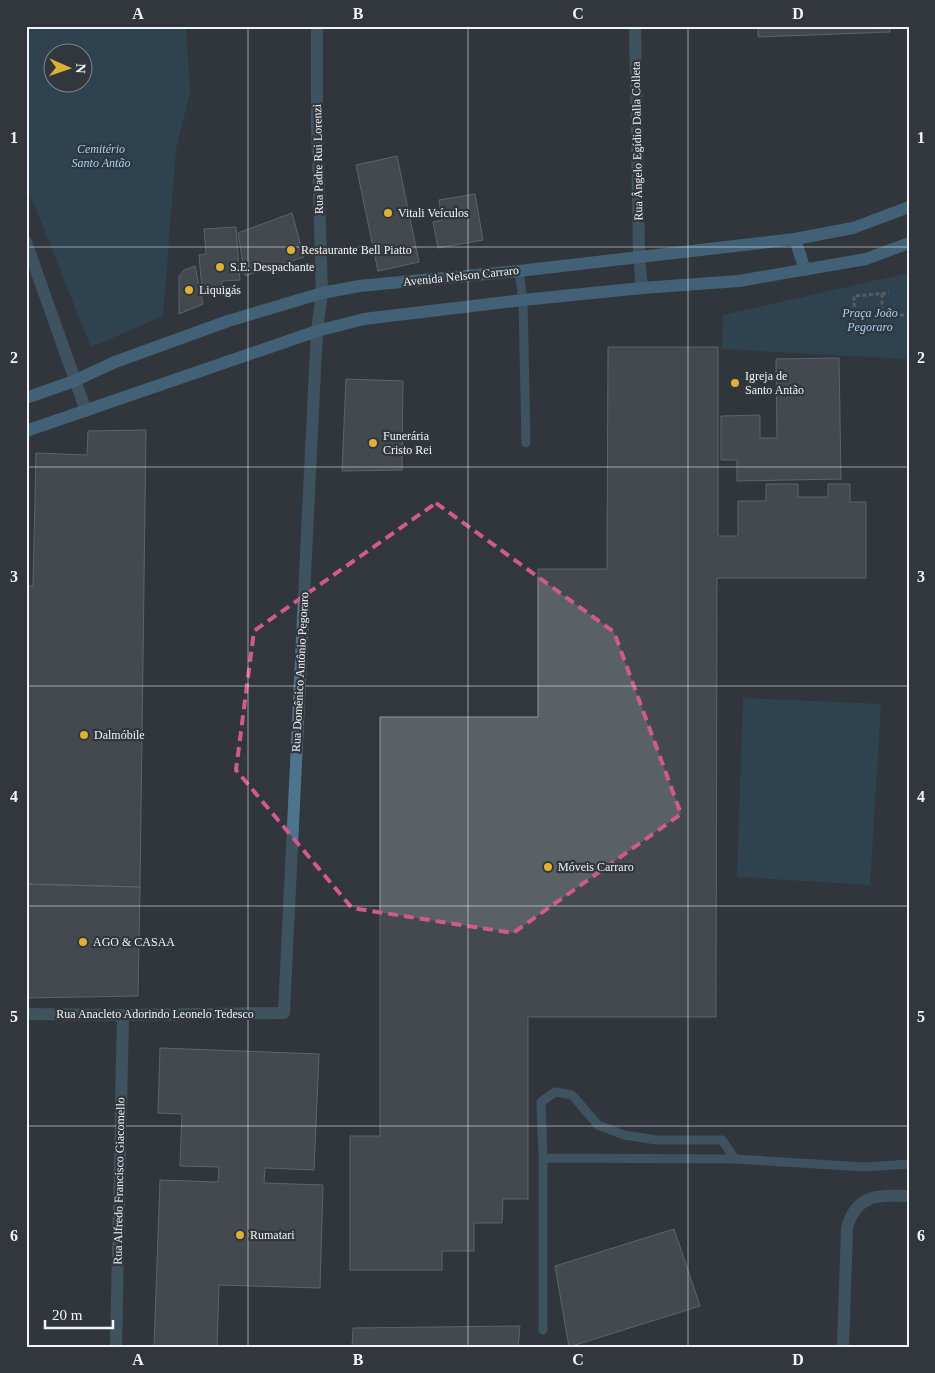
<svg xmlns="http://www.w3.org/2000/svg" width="935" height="1373" font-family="Georgia,serif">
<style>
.green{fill:#2b5169;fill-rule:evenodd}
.building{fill:#5a6165;stroke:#92999e}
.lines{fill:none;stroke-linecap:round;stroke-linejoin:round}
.path{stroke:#868b8f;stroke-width:3;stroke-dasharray:4 2.5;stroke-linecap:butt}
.service{stroke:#4e748d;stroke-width:9}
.minor{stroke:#4e748d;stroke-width:12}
.secondary{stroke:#5796be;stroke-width:12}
.marked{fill:none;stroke:#d05a8a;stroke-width:4;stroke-dasharray:10 6;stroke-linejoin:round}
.grid{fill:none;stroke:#f1f5f8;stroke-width:1;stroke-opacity:0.55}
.poi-dot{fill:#ddb133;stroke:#31373c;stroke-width:2}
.labels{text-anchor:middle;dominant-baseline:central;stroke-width:4.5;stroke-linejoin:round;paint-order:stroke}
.street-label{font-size:12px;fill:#f1f5f8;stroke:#31373c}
.park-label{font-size:12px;font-style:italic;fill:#9bd4fb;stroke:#31373c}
.poi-label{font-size:12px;fill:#f1f5f8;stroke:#31373c;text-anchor:start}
.neatline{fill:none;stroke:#f1f5f8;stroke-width:2}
.grid-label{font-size:16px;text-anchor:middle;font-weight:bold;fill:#f1f5f8}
</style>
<rect width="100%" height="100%" fill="#31373c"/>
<!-- green -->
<path class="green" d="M26 26H186L190 93 176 149 163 316 91 347 36 209 26 190ZM52 52H82V82H52Z
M908 273V359L722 349 723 315Z
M743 698 881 704 870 885 737 877Z"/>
<!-- building -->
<path class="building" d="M758 26H890V32L758 37Z
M397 156 419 262 378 271 356 165Z
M475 194 483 240 438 248 433 222 442 220 439 200Z
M292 213 304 257 245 276 238 233Z
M236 227 240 280 222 281V289L202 290 199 255 206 254 204 229Z
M195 266 203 304 179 314V276L184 270Z
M608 347H718V536H738V501H766V484H798V497H828V484H850V502H866V578H717L716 1017H528V1199H503L502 1223H474V1251H442V1270H350V1136H380V717H538V569H607Z
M839 358 841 479 737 481V460H721V416L760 415V438H777L776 359Z
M346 379 403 381 402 470 342 471Z
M146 430 140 887 26 884V586H33L36 453 87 455 88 431Z
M26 884 140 887 138 996 26 998Z
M160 1048 319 1054 314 1170 265 1168 264 1183 323 1185 320 1288 219 1285 217 1347H154L160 1180 218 1182 219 1167 180 1166 182 1114 158 1113Z
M674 1229 700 1306 569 1347 555 1266Z
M520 1326 518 1347H352L353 1328Z"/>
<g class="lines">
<!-- path -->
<path class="path" d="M882 294V315H909
M855 333 854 296 889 293"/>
<!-- service -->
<path class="service" d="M519 271 523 300 526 443
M543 1158 735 1159 865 1167 909 1164
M543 1330V1158L541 1102 555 1092 572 1095 598 1125 624 1135 656 1140H722L735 1159"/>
<!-- minor -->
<path class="minor" d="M635 26 639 256 642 288
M26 242 86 411
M26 1014 123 1015 284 1013 314 389 317 331 322 293 317 126V26
M116 1347 123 1015
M843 1347 847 1228C856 1194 879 1195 909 1196"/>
<!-- secondary -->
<path class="secondary" d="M795 239 805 270
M26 398 74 381 115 362 228 321 322 293 359 286 519 271 795 239 853 228 909 207
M26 431 317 331 364 319 523 300 642 288 739 281 866 259 909 243"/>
</g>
<!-- marked area -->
<path d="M0 0H935V1373H0ZM436 503 614 632 681 814 513 933 352 908 236 770 254 631Z" fill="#31373c" fill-opacity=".55" fill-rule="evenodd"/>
<path class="marked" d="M436 503 614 632 681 814 513 933 352 908 236 770 254 631Z"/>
<!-- grid -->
<path class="grid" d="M248 26V1347M468 26V1347M688 26V1347M26 247H909M26 467H909M26 686H909M26 906H909M26 1126H909"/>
<!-- markers -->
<g class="poi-dot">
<circle cx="388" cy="213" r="5"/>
<circle cx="291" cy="250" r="5"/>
<circle cx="220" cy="267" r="5"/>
<circle cx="189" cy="290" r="5"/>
<circle cx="735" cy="383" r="5"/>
<circle cx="373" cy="443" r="5"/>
<circle cx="84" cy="735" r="5"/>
<circle cx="548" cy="867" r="5"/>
<circle cx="83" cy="942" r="5"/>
<circle cx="240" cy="1235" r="5"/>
</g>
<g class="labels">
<!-- street labels -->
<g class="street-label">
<text transform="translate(637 141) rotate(-91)">Rua Ângelo Egídio Dalla Colleta</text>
<text transform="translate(318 159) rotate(-91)">Rua Padre Rui Lorenzi</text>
<text transform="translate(461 276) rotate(-6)">Avenida Nelson Carraro</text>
<text transform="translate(300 672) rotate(-87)">Rua Domênico Antônio Pegoraro</text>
<text x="155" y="1014">Rua Anacleto Adorindo Leonelo Tedesco</text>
<text transform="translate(119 1181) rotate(-89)">Rua Alfredo Francisco Giacomello</text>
</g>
<!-- park labels -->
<g class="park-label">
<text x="101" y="149">Cemitério<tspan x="101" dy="14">Santo Antão</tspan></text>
<text x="870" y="313">Praça João<tspan x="870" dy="14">Pegoraro</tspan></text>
</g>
<!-- poi labels -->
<g class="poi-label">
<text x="398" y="213">Vitali Veículos</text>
<text x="301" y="250">Restaurante Bell Piatto</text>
<text x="230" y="267">S.E. Despachante</text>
<text x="199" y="290">Liquigás</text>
<text x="745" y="376">Igreja de<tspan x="745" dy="14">Santo Antão</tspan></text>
<text x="383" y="436">Funerária<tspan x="383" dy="14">Cristo Rei</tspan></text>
<text x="94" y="735">Dalmóbile</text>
<text x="558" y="867">Móveis Carraro</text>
<text x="93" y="942">AGO &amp; CASAA</text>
<text x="250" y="1235">Rumatari</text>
</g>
</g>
<!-- border -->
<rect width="935" height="1373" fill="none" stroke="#31373c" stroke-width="55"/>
<!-- north arrow -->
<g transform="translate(68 68) rotate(92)"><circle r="24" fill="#31373c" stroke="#7e8387"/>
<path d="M0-4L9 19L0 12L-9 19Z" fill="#ddb133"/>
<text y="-8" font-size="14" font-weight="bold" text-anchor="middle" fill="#f1f5f8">N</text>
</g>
<!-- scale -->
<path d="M45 1320v8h68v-8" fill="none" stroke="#f1f5f8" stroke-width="2.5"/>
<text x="52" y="1320" font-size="15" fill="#f1f5f8" stroke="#31373c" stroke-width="4" paint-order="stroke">20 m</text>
<rect x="28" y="28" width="880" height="1318" class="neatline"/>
<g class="grid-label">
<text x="138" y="19">A</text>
<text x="358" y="19">B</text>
<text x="578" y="19">C</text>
<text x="798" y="19">D</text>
<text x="14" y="143">1</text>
<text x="921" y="143">1</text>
<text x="14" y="363">2</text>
<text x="921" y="363">2</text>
<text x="14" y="582">3</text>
<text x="921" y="582">3</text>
<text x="14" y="802">4</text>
<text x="921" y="802">4</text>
<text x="14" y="1022">5</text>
<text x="921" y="1022">5</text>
<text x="14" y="1241">6</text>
<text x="921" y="1241">6</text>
<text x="138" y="1365">A</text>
<text x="358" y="1365">B</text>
<text x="578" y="1365">C</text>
<text x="798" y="1365">D</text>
</g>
</svg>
